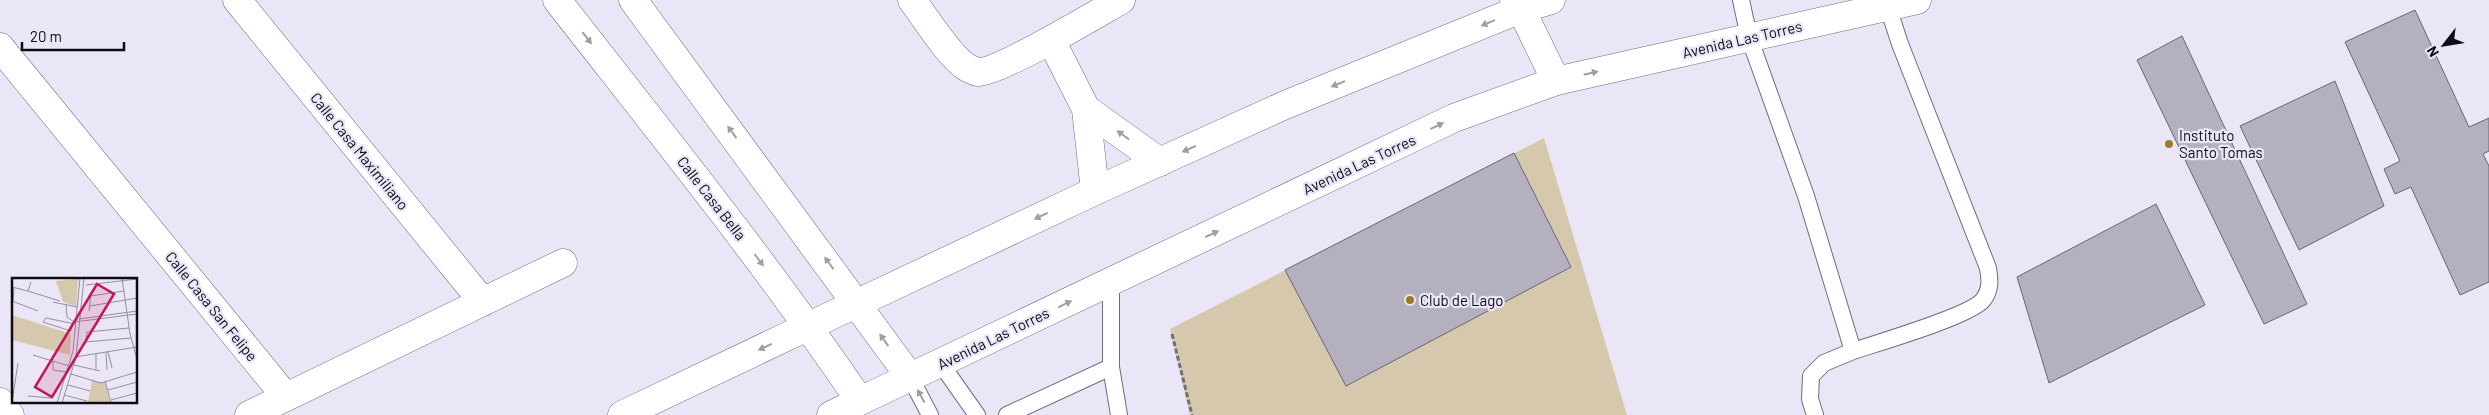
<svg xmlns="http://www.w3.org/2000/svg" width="2489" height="415" font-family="Barlow,sans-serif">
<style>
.green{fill:#d5c8ad}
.building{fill:#b5b0c0;stroke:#6a6574}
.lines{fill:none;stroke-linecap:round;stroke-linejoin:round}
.service-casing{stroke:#706b7a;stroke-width:18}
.minor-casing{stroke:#706b7a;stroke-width:29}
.tertiary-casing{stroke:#706b7a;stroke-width:29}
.path{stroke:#726e79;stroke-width:3;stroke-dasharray:5 2.5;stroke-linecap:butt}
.service{stroke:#fff;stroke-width:16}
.minor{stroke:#fff;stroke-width:28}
.tertiary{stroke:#fff;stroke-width:28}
.oneway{fill:#9f9ea0}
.poi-dot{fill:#9d7a25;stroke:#ebe6f7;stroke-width:2}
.labels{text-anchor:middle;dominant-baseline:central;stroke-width:4.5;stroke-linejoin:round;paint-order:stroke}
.street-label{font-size:15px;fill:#0e0c12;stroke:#ebe6f7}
.poi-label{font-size:15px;fill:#0e0c12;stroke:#ebe6f7;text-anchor:start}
.inset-road{fill:none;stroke:#938f9b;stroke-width:1}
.view{fill:#c2185b;fill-opacity:0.15;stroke:#c2185b;stroke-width:2.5}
.inset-edge{fill:none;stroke:#0e0c12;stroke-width:2.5}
</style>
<rect width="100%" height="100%" fill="#ebe6f7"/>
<!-- green -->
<path class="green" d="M1544 138 1627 415H1190L1170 329Z"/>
<!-- building -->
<path class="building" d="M2415 10 2469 127 2489 118V151L2483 154 2489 166V282L2460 295 2411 187 2395 194 2384 169 2400 161 2345 42Z
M2182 36 2307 304 2264 324 2137 60Z
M2335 81 2384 206 2299 250 2240 126Z
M1514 153 1571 267 1346 386 1285 270Z
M2156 204 2205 305 2049 383 2017 277Z"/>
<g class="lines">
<!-- service casing -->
<g class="service-casing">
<path id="service" d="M1741 0 1749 37 1806 196 1853 351 1824 363 1811 376 1810 399 1815 415
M1111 282V367
M1853 351C1877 343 1970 316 1983 300 1991 290 1990 280 1988 268L1900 44 1888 7
M941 364 977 415
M910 377 930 415
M1007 415 1111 367 1119 415"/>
</g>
<!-- minor casing -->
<g class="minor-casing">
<path id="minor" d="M237 0 483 302
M912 0C925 17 950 58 968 68 970 69 976 72 978 72 998 73 1098 13 1121 0
M1514 0 1521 9 1556 81
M1051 40 1086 109 1095 191
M0 47 286 397
M1086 109 1160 162
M0 402 10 415
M249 415 563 263
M622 415 809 326
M831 415 860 401"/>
</g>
<!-- tertiary casing -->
<g class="tertiary-casing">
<path id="tertiary" d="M557 0C660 132 766 263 860 401L1454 118 1556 81 1917 0
M633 0 910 377
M809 326 1095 191 1285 105 1521 9 1551 0"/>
</g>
<!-- path -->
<path class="path" d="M1172 334 1192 415"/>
<!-- service -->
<use href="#service" class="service"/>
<!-- minor -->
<use href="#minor" class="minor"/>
<!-- tertiary -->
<use href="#tertiary" class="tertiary"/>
</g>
<!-- one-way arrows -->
<defs><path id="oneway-solid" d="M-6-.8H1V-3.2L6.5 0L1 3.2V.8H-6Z" transform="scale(1.25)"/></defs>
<g class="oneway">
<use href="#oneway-solid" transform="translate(1488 23) rotate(158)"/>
<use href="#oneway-solid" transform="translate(587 38) rotate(52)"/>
<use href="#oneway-solid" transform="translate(1591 73) rotate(-13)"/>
<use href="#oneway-solid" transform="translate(1338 84) rotate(158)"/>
<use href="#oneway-solid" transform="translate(1437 126) rotate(-25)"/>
<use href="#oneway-solid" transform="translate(732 132) rotate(-126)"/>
<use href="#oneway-solid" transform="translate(1123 135) rotate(-144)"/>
<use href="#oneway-solid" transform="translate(1189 149) rotate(156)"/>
<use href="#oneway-solid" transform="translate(1041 216) rotate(155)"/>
<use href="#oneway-solid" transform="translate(1212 234) rotate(-25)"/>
<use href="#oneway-solid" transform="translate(759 260) rotate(53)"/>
<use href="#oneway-solid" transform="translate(829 263) rotate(-126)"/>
<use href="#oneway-solid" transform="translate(1065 304) rotate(-26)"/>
<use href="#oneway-solid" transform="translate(884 340) rotate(-125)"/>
<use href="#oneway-solid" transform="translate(765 347) rotate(155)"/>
<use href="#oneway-solid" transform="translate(921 396) rotate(-119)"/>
</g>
<!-- markers -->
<g class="poi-dot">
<circle cx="2169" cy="144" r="5"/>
<circle cx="1410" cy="300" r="5"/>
</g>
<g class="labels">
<!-- street labels -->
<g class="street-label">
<text transform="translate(1742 39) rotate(-13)">Avenida Las Torres</text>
<text transform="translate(360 151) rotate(51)">Calle Casa Maximiliano</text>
<text transform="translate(1359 164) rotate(-25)">Avenida Las Torres</text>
<text transform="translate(712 198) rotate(52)">Calle Casa Bella</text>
<text transform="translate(212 306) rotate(51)">Calle Casa San Felipe</text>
<text transform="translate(993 338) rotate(-26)">Avenida Las Torres</text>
</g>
<!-- poi labels -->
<g class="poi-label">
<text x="2179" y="135">Instituto<tspan x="2179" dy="17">Santo Tomas</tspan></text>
<text x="1420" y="300">Club de Lago</text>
</g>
</g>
<!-- overview -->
<g transform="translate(12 278)">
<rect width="125" height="125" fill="#ebe6f7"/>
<path d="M66 1 64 28 51 24 44 3ZM0 37 59 56 58 77 0 62ZM80 103 93 105 98 125H76Z" fill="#d5c8ad"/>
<path class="inset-road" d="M110 0 118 56 125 81M74 7 125 1M0 9 16 13 19 4M16 13 48 23M79 18 112 13M0 23 26 33M1 24 2 9M41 24 65 29M54 27 55 39 62 44 125 36M78 28 125 20M77 33 79 15M67 41 125 33M60 46 59 53 31 44 34 40 63 46M117 50 75 54 74 64 119 60M94 74 95 92M96 74 100 90M21 77 57 88M63 79 125 69M41 84V92L55 94M62 87 88 93M84 92V76M59 96 89 105 125 94M93 103 99 125M56 107 78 113M96 112 125 104M52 117 75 123M16 118 39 120M99 122 125 115M0 124 6 85M45 125 61 73 68 0M50 125 64 79 72 0"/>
<path class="view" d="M85 6 102 16 40 119 23 109Z"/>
<rect width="125" height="125" class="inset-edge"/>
</g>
<!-- north arrow -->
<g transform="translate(2444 45) rotate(239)" stroke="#ebe6f7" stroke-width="4" paint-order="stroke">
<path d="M0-4L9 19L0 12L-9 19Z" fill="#0e0c12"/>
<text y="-8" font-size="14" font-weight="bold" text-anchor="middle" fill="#0e0c12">N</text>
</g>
<!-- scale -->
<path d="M22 42v8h102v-8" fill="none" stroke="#0e0c12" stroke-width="2.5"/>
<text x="30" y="42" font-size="15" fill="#0e0c12" stroke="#ebe6f7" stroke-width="4" paint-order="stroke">20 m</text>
</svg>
